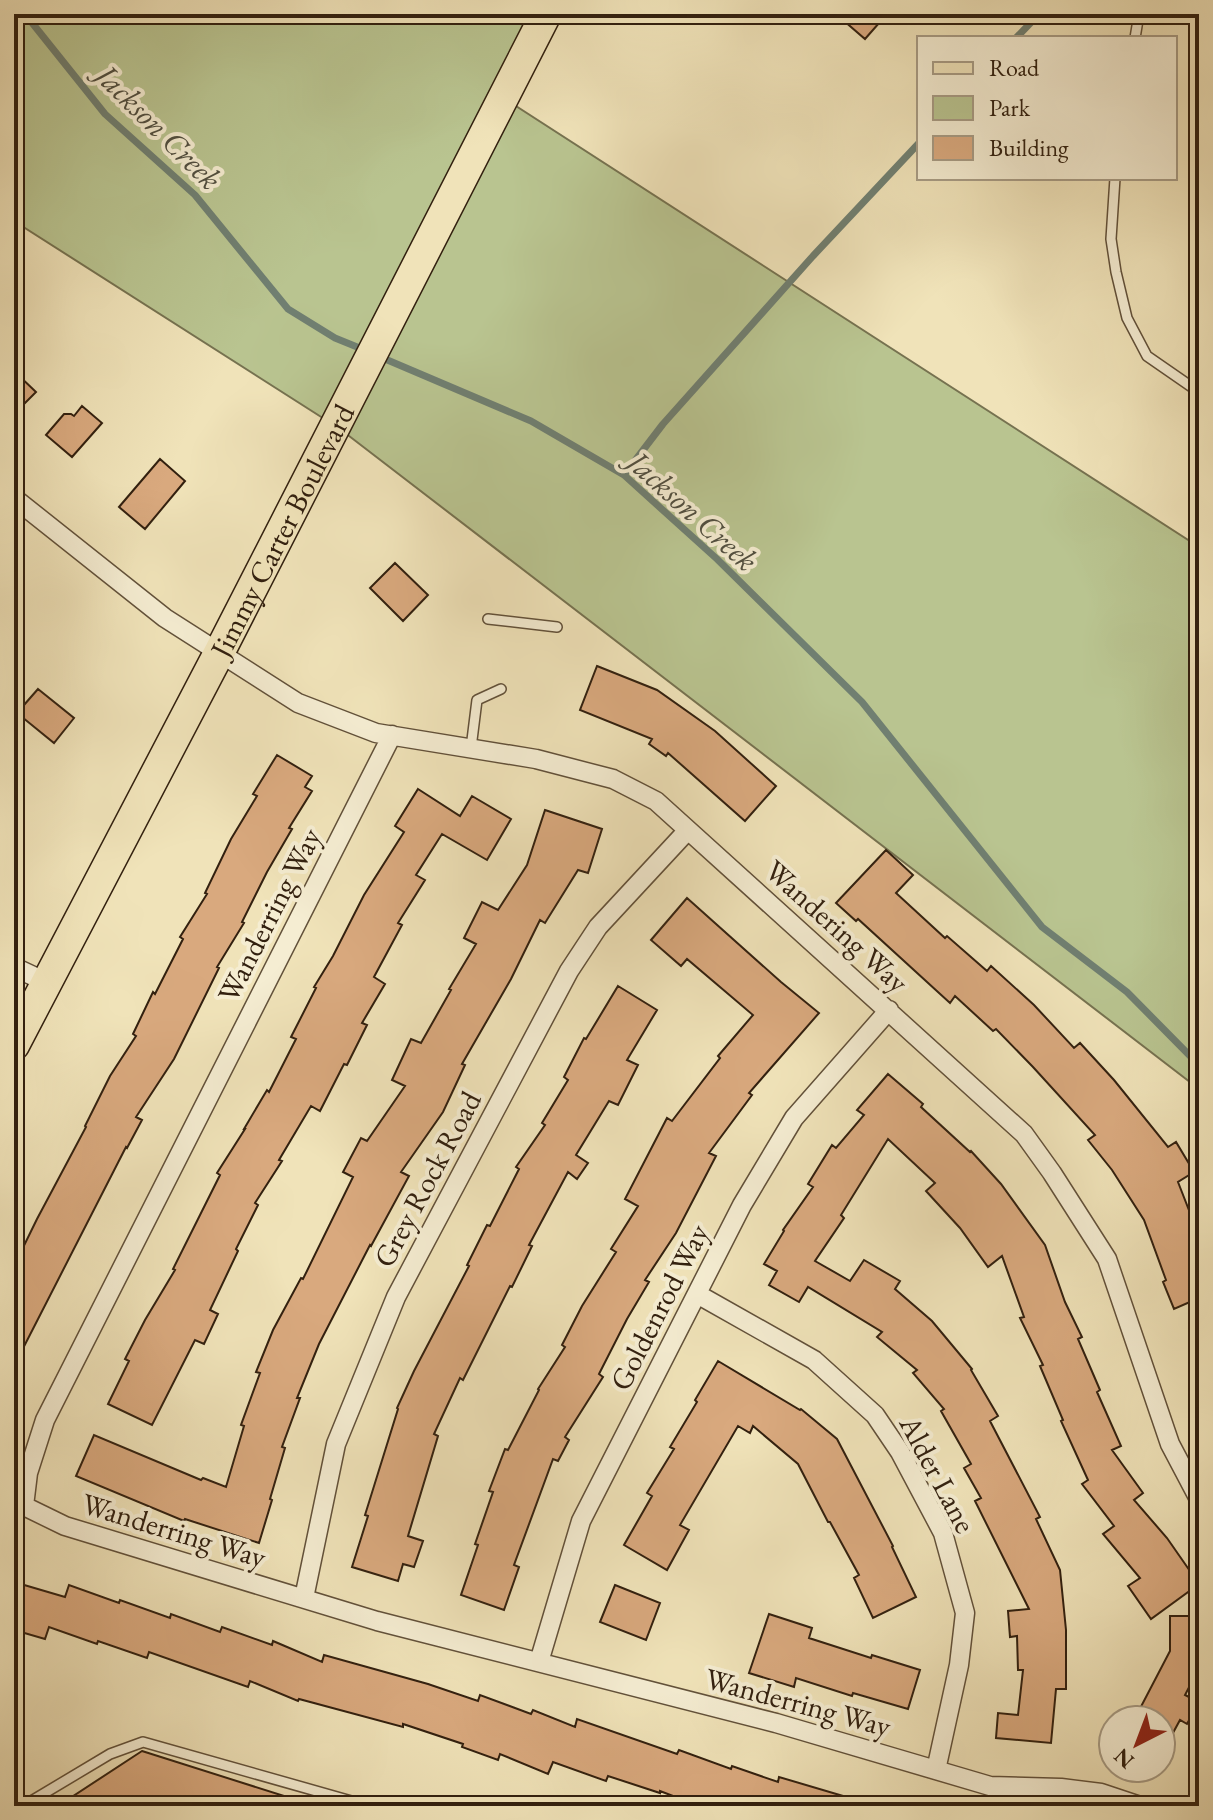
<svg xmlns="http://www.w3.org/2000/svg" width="1213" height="1820" font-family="'EB Garamond',serif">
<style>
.green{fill:#b9c490;stroke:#767250;stroke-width:2}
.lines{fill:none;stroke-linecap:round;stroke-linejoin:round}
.stream{stroke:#707f71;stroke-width:7}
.building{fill:#d9a97e;stroke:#32200f;stroke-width:2}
.service-casing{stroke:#62513a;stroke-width:12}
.minor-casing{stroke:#62513a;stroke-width:21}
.primary-casing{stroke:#32200f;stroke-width:33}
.service{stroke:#f5edd2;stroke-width:9}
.minor{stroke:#f5edd2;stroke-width:18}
.primary{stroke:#f0e3b9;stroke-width:30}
.labels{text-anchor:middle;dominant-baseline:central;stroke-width:8;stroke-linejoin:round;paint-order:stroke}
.street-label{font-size:30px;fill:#32200f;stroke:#f5edd2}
.water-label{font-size:32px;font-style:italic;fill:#514f40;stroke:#f5edd2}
</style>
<rect width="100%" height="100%" fill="#f0e3b9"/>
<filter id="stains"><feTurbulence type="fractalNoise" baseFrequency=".0025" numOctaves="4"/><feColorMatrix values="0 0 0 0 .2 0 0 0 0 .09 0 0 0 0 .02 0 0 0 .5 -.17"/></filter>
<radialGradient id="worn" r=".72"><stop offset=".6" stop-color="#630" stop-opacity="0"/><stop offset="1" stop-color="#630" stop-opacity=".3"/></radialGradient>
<!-- green -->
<path class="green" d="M14 14H547L502 97 1199 547V1089L340 429 14 221Z"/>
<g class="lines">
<!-- stream -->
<path class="stream" d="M25 14 105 114 195 195 288 309 335 338 367 351
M1016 38 1039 14
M378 356 531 421 624 475 717 559 862 702 1042 927 1127 992 1199 1065
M624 475 663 424 813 256 919 143"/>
</g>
<!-- building -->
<path class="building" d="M836 14H887L865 39Z
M14 371 36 392 14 414Z
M82 406 102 423 72 457 46 435 64 414H71L74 416Z
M160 459 185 481 145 529 119 507Z
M395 563 428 595 403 621 370 588Z
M597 666 657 690 715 731 776 786 745 821 668 753 666 756 649 744 652 739 580 710Z
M38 689 74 718 54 743 17 713Z
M277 755 312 776 305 787 312 791 289 828 292 829 267 872 242 922 244 923 217 967 219 968 174 1059 136 1117 142 1120 127 1148 126 1147 14 1366V1266L37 1219 86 1127 85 1126 110 1076 136 1036 133 1034 153 992 155 994 183 939 180 937 207 894 205 893 231 839 257 796 253 794Z
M418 789 460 816 472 796 511 819 487 860 442 834 416 875 425 880 398 923 402 925 374 977 385 984 362 1023 367 1025 347 1065 344 1064 320 1111 311 1106 279 1160 282 1161 255 1203 258 1205 236 1249 238 1251 210 1310 218 1314 204 1344 195 1340 152 1425 108 1404 129 1361 125 1359 145 1320 175 1270 173 1269 220 1175 217 1173 245 1129H244L267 1090 269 1092 296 1039 291 1037 316 988 314 987 333 956 364 895 404 832 395 826Z
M545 810 602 829 588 873 578 870 545 923 540 920 511 979 462 1064 465 1065 443 1112 401 1172 409 1176 371 1246 370 1245 319 1344 297 1398H300L282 1447 285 1448 270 1499 272 1500 259 1543 185 1519 184 1521 76 1476 94 1435 201 1480 203 1478 226 1487 244 1426 241 1425 260 1373 256 1372 273 1330 301 1278 303 1279 353 1177 343 1172 361 1138 367 1141 405 1086 392 1080 411 1039 421 1043 451 990 449 989 476 944 464 938 482 902 498 910 527 865Z
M886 850 913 875 896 893 945 938 947 936 987 971 991 966 1034 1005 1074 1048 1080 1043 1114 1080 1168 1147 1176 1142 1194 1172 1178 1182 1199 1236V1239L1193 1241 1199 1255V1298L1174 1309 1163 1282 1166 1280 1144 1220 1112 1170 1088 1140 1095 1135 1033 1067 996 1029 993 1031 955 996 950 1003 858 919 856 921 836 903Z
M687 898 781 982 819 1013 749 1093 752 1095 709 1153 716 1156 676 1233 645 1280 649 1282 627 1319 599 1374 603 1377 565 1437 569 1440 558 1461 553 1459 514 1565 519 1567 504 1610 461 1595 478 1545 475 1544 493 1492 489 1491 505 1449 508 1450 539 1390 538 1389 565 1347 562 1345 582 1306 616 1252 611 1249 638 1206 625 1199 667 1118 672 1121 720 1058 718 1056 753 1015 687 959 681 966 651 940Z
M618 986 657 1010 627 1060 638 1065 618 1105 609 1101 576 1155 588 1163 577 1179 568 1172 529 1245 532 1246 512 1287 510 1286 463 1380 460 1378 434 1434 438 1436 408 1536 423 1541 414 1567 403 1564 398 1581 352 1567 368 1516 365 1515 398 1409 397 1408 414 1371 469 1266 467 1265 487 1225 490 1226 519 1169 516 1167 545 1125 542 1123 568 1080 564 1077 584 1038 586 1039Z
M888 1074 923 1104 921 1107 970 1152 971 1151 1001 1184 1045 1245 1065 1302 1082 1337 1078 1339 1100 1390 1097 1392 1121 1446 1112 1450 1143 1493 1134 1500 1167 1538 1199 1584 1151 1619 1128 1586 1140 1578 1103 1534 1114 1526 1082 1484 1088 1480 1061 1421 1063 1420 1040 1366 1043 1365 1020 1318 1024 1317 1002 1256 988 1267 960 1228 926 1191 935 1183 888 1139 841 1215 844 1218 815 1261 850 1281 864 1260 900 1281 895 1289 932 1321 972 1369 971 1370 998 1416 990 1421 1040 1517 1036 1519 1060 1570 1066 1630V1689H1056L1051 1743 996 1738 998 1713 1018 1715 1023 1670H1018L1017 1636 1010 1637 1008 1611 1029 1609 975 1501 981 1498 964 1468 971 1464 941 1411 944 1409 913 1373 917 1370 877 1337 882 1332 808 1287 799 1302 769 1285 777 1271 764 1264 784 1231 783 1230 813 1187 808 1184 832 1145 836 1148 864 1115 857 1110Z
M718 1361 800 1410 801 1409 837 1439 893 1546 892 1547 916 1597 873 1618 854 1578 859 1575 830 1522H828L798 1464 753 1426 750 1433 738 1426 680 1525 689 1530 667 1570 624 1545 652 1496 647 1493 674 1449 670 1447 697 1402 695 1400Z
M14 1582 65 1597 69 1585 119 1603 120 1600 170 1618 171 1614 220 1632 222 1627 272 1645 273 1641 322 1662 324 1655 428 1684 478 1701 480 1695 531 1714 533 1710 575 1727 577 1719 677 1754 679 1750 731 1769 732 1766 778 1782 779 1777 860 1801 859 1806H699L660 1791V1793L608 1776 606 1781 553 1762 548 1774 500 1754 498 1760 462 1747 463 1744 403 1724V1727L299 1699 298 1701 250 1681 248 1687 149 1652 147 1658 98 1641 97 1644 49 1627 45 1639 14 1630Z
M615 1585 660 1603 646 1640 600 1622Z
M769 1614 812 1628 809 1638 871 1658 872 1655 920 1670 908 1709 853 1693 852 1696 796 1678 794 1687 749 1673Z
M1170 1616H1199V1668L1185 1695 1199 1702 1187 1724 1180 1720 1161 1755V1720H1134L1170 1651Z
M142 1751 303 1802 302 1806H58Z"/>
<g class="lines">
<!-- service casing -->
<g class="service-casing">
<path id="service" d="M1135 38 1139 14
M1115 178 1111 239 1116 272 1127 318 1147 356 1199 392
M488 619 557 627
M471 748 477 700 501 689
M23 1806 110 1754 143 1742 369 1806"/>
</g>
<!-- minor casing -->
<g class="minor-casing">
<path id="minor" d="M14 498 165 618 298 703 376 733 536 759 613 779 656 801 1024 1134 1052 1173 1107 1259 1170 1444 1199 1499
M392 735 45 1420 28 1473 24 1506 65 1526 377 1621 776 1723 990 1786 1061 1788 1101 1793 1140 1806
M14 967 46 982
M697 1294 814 1360 875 1415 900 1452 943 1533 965 1613 959 1665 936 1770
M304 1598 336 1444 396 1297 569 971 598 927 688 830
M539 1662 581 1521 742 1205 794 1118 889 1010"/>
</g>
<!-- primary casing -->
<g class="primary-casing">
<g id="primary">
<path id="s1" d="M14 1045 219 653 546 14"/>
</g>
</g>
<!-- service -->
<use href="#service" class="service"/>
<!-- minor -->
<use href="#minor" class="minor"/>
<!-- primary -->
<use href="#primary" class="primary"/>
</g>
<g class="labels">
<!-- street labels -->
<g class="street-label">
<text stroke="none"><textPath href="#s1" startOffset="580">Jimmy Carter Boulevard</textPath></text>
<text transform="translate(269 915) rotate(-63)">Wanderring Way</text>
<text transform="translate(837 926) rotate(42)">Wandering Way</text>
<text transform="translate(427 1179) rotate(-62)">Grey Rock Road</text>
<text transform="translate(659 1307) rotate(-63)">Goldenrod Way</text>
<text transform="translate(938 1474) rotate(62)">Alder Lane</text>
<text transform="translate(174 1530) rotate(17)">Wanderring Way</text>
<text transform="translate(798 1702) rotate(15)">Wanderring Way</text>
</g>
<!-- water labels -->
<g class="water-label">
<text transform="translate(159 127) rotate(45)">Jackson Creek</text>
<text transform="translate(693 511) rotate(42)">Jackson Creek</text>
</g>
</g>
<!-- margin -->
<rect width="1213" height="1820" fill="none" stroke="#f0e3b9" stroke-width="48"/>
<rect x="16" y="16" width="1181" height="1788" fill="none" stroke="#32200f" stroke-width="4"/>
<rect x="24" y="24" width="1165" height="1772" fill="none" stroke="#32200f" stroke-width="2"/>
<!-- legend -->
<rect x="917" y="36" width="260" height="144" fill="#f5edd2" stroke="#a79b84" stroke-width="2"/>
<rect x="933" y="62" width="40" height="12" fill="#f0e3b9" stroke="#a79b84" stroke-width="2"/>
<text x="989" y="76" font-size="24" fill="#32200f">Road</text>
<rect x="933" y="96" width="40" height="24" fill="#b9c490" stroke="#a79b84" stroke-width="2"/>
<text x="989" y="116" font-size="24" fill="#32200f">Park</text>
<rect x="933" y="136" width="40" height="24" fill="#d9a97e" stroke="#a79b84" stroke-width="2"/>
<text x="989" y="156" font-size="24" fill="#32200f">Building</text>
<!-- north arrow -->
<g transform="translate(1137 1744) rotate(222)"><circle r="38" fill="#f5edd2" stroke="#a79b84" stroke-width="2"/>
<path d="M0-6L14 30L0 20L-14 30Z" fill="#8f2418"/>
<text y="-12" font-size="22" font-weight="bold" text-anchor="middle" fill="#32200f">N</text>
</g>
<rect width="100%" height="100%" filter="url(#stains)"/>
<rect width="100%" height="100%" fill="url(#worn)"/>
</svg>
